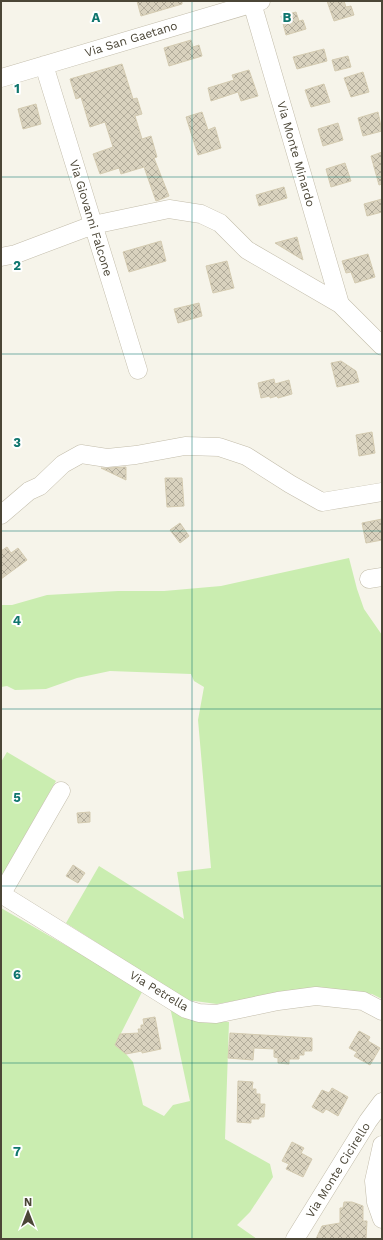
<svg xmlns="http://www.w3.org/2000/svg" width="383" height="1240" font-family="'Work Sans',sans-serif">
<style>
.grass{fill:#caedb0}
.building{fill:url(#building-cross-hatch);stroke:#d4cbb1}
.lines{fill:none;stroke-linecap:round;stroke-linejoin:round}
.minor-casing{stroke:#c3bdab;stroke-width:19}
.minor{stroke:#fff;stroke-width:18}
.grid{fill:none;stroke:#0f766e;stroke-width:1;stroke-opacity:0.55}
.labels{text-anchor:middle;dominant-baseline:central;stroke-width:4;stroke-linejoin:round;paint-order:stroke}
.street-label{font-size:12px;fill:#4b4637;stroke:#fff}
.grid-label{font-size:13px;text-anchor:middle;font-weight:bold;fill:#0f766e;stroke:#fff;stroke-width:4;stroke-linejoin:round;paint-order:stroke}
</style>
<defs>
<pattern id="building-cross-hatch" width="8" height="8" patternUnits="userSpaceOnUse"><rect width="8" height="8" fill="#d9d2be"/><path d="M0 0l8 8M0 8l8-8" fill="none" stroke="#b2ac9b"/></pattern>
</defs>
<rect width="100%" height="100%" fill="#f6f4ea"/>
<!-- grass -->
<path class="grass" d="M349 558 357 589 364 609 382 635V999L372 994 327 989 295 990 217 1004 187 1000 66 923 99 866 184 919 177 872 211 868 198 720 204 687 194 681 191 674 110 671 77 678 46 689 15 690 7 686 1 687V605H12L47 595 118 591H164L221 586Z
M7 752 56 781 1 877V762Z
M1 908 143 990 115 1045 126 1054 133 1062 143 1105 164 1116 173 1105 190 1101 170 1007 194 1019 229 1022 225 1139 270 1164 273 1177 250 1212 237 1225 257 1239H1Z"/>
<!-- building -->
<path class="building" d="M137 1H182V4L141 16Z
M327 1H344L346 7 351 6 354 15 334 21Z
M296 12 299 21 303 20 306 29 286 35 281 16Z
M191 40 193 47 199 45 202 56 169 66 164 48Z
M324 49 327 61 297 69 293 57Z
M348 56 351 67 335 71 332 60Z
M122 64 133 99 137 98 142 114 135 116 142 139 151 136 157 157 154 158 169 196 159 200 156 201 144 167 121 174 119 168 100 174 93 154 113 147 105 122 90 127 81 97 76 99 70 79Z
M249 70 258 96 241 101 238 92 211 101 208 88 234 80 232 75Z
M363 72 369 92 351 97 344 78Z
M324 84 330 102 311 107 305 90Z
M36 104 41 124 23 129 18 109Z
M202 112 208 130 215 127 221 148 198 155 186 117Z
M378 112 382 131 363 136 358 118Z
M338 123 343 140 323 146 318 129Z
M382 152V184L379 185 371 156Z
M345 163 351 181 331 187 326 169Z
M284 187 287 198 259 206 256 195Z
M382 199V212L367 216 364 204Z
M297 237 303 260 275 243Z
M161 241 166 261 129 272 123 252Z
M368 254 375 277 355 283 351 272 346 273 342 261Z
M227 261 234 288 213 293 206 266Z
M199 303 202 316 178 323 174 309Z
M341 361 356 371 359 382 337 387 331 363Z
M274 379 275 384 289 380 292 394 278 398 277 396 270 398V396L261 398 258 383Z
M372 432 375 453 359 456 356 435Z
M126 467V480L101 468H108Z
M165 478H182L184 506 167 507Z
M382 519V540L366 543 362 523Z
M180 523 189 536 180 543 170 530Z
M7 547 11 553 18 548 27 560 1 579V551Z
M90 812V822L78 823 77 813Z
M73 865 85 873 78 883 66 876Z
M155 1017 161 1049 142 1053V1051L126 1054 115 1045 120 1034 139 1033 138 1029H141V1025H144L143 1019Z
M359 1031 370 1037 368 1041 380 1048 370 1065 354 1056 357 1052 349 1048Z
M230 1033 312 1038V1051H304V1055H299V1059H289V1064L278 1063V1058L274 1057V1049L254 1048 253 1060 228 1058Z
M238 1081 253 1082 252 1089H256V1094H260V1104H265L264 1117H259V1119H251V1123L237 1122Z
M332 1088 348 1097 338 1116 326 1109 323 1113 312 1107 322 1090 329 1093Z
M292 1142 304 1148 301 1153 312 1159 303 1177 286 1169 289 1164 282 1161Z
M344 1202H352L363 1206V1221H367L366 1239H316L322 1226 340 1223V1208H343Z"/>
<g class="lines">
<!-- minor casing -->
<g class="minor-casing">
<path id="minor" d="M252 3 340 304
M44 65 138 370
M1 78 261 1
M1 257 16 254 93 225 169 209 201 214 220 223 247 250 340 304 382 346
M1 515 29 491 40 486 63 464 81 454 107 458 136 455 185 446 219 447 246 456 290 484 322 502 382 492
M369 579 382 577
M1 894 186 1009 199 1013 216 1014 278 1001 316 996 363 1001 382 1011
M1 895 61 791
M382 1145 374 1181 376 1202 382 1219
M295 1239 368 1121 382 1102"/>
</g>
<!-- minor -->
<use href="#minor" class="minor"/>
</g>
<!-- grid -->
<path class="grid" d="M192 1V1239M1 177H382M1 354H382M1 531H382M1 709H382M1 886H382M1 1063H382"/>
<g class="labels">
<!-- street labels -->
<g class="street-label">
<text transform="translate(131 39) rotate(-17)">Via San Gaetano</text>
<text transform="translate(296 154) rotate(74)">Via Monte Minardo</text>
<text transform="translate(91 218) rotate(73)">Via Giovanni Falcone</text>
<text transform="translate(159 991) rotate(31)">Via Petrella</text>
<text transform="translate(338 1170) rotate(-58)">Via Monte Cicirello</text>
</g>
</g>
<g class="grid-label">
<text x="96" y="22">A</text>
<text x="287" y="22">B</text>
<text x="17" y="93">1</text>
<text x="17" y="270">2</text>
<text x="17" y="447">3</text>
<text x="17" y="625">4</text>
<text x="17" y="802">5</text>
<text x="17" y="979">6</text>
<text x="17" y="1156">7</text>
</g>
<!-- border -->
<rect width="383" height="1240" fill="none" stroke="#4b4637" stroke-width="4"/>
<!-- north arrow -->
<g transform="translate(28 1212)" stroke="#ffffff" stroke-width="3" paint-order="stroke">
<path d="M0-3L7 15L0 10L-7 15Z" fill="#4b4637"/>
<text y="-6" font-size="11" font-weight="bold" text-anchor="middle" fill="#4b4637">N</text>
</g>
</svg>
